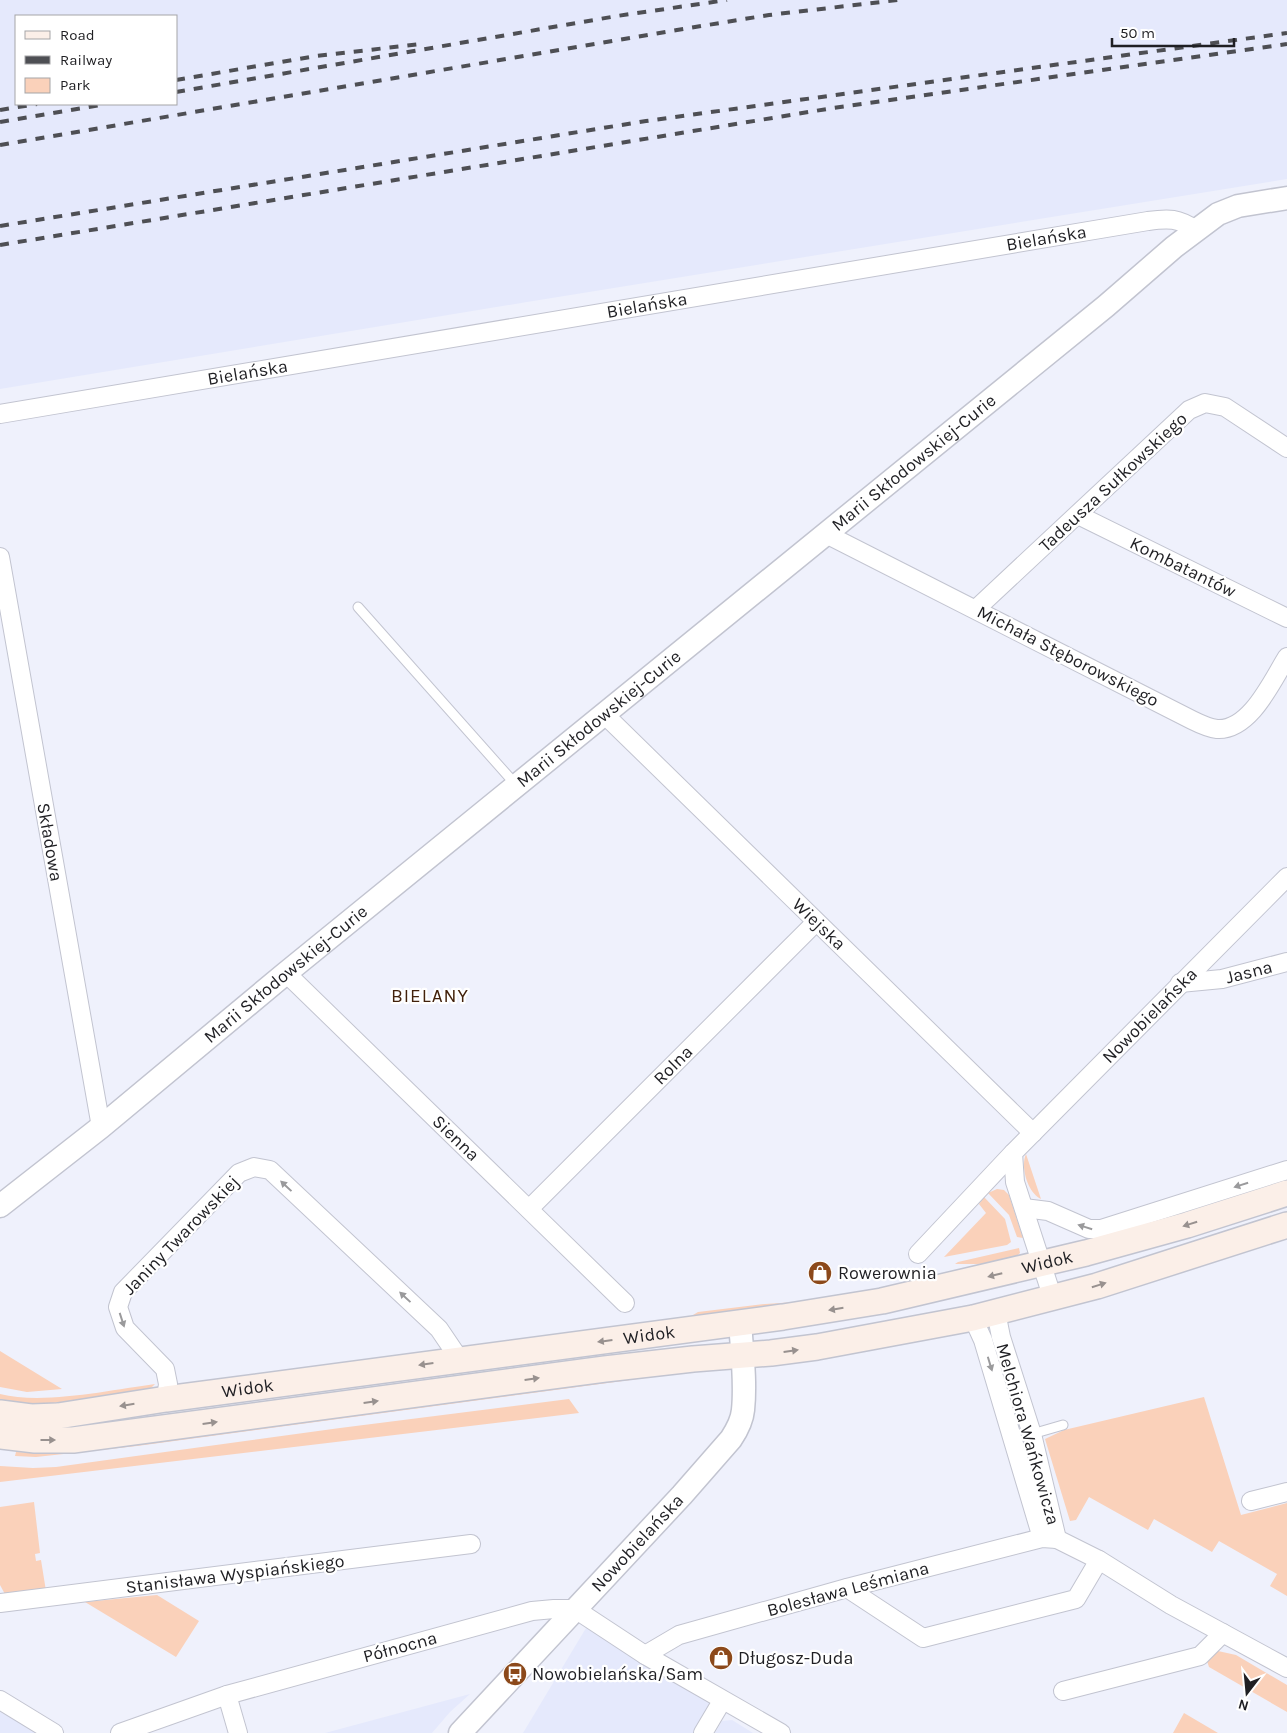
<svg xmlns="http://www.w3.org/2000/svg" width="1287" height="1733" font-family="Karla,sans-serif">
<style>
.built{fill:#e5e9fc;fill-rule:evenodd}
.green{fill:#fad1ba}
.lines{fill:none;stroke-linecap:round;stroke-linejoin:round}
.service-casing{stroke:#c2c4d0;stroke-width:11}
.minor-casing{stroke:#c2c4d0;stroke-width:20}
.tertiary-casing{stroke:#c2c4d0;stroke-width:25}
.secondary-casing{stroke:#c2c4d0;stroke-width:28}
.service{stroke:#fff;stroke-width:9}
.minor{stroke:#fff;stroke-width:18}
.tertiary{stroke:#fff;stroke-width:22}
.secondary{stroke:#fbefe8;stroke-width:25}
.rail{stroke:#4e4f54;stroke-width:4;stroke-dasharray:9 9;stroke-linecap:butt}
.oneway{fill:#9a9a9c}
.oneway2{fill:#98918f}
.labels{text-anchor:middle;dominant-baseline:central;stroke-width:4.5;stroke-linejoin:round;paint-order:stroke}
.street-label{font-size:18px;fill:#1f1f23;stroke:#fff}
.poi-label{font-size:18px;fill:#1f1f23;stroke:#fff;text-anchor:start}
.neighbourhood-label{font-size:19px;letter-spacing:1px;fill:#42210b;stroke:#fff}
</style>
<rect width="100%" height="100%" fill="#eff1fc"/>
<!-- built -->
<path class="built" d="M0 0H1287V179L527 302 0 389ZM16 16H176V104H16Z
M586 1628 712 1705 695 1733H523Z
M470 1694 450 1712 432 1733H325Z
M0 1712 40 1733H0Z
M732 1720 753 1733H715L722 1721Z"/>
<!-- green -->
<path class="green" d="M1026 1154 1041 1199C1028 1193 1020 1167 1026 1154Z
M997 1189 1004 1190 1009 1195 1023 1238 1017 1237 1009 1215 988 1193Z
M984 1197 1005 1219 1011 1242 1007 1245 944 1257 986 1213 979 1204Z
M1019 1248 1020 1253C1007 1266 973 1264 955 1264L958 1262Z
M796 1302V1304L692 1318 693 1315 698 1312 765 1304Z
M0 1351 62 1389 27 1392 0 1387Z
M664 1373 660 1376 137 1446 36 1457 15 1456 16 1452 39 1453 81 1448Z
M155 1384 150 1389C101 1396 49 1409 0 1402V1394C43 1405 110 1390 155 1384Z
M1204 1397 1241 1515 1287 1503V1596L1270 1586 1277 1574 1219 1541 1212 1552 1154 1519 1148 1530 1089 1497 1076 1520 1070 1521 1045 1439 1064 1430Z
M569 1399 579 1413 0 1482V1466L33 1468 56 1467 340 1428Z
M34 1502 40 1553 35 1554 36 1561 41 1560 46 1591 6 1596 0 1585V1507Z
M157 1595 199 1621 176 1657 85 1602Z
M1218 1651 1236 1655 1287 1685V1712L1209 1667 1206 1658 1209 1654Z
M1184 1713 1218 1733H1173Z"/>
<g class="lines">
<!-- service casing -->
<g class="service-casing">
<path id="service" d="M358 607 517 786
M1032 1434 1063 1425"/>
</g>
<!-- minor casing -->
<g class="minor-casing">
<g id="minor">
<path id="s1" d="M0 414 1148 221C1169 218 1178 218 1196 230"/>
<path d="M1078 515 1287 618"/>
<path d="M826 534 1192 720C1200 724 1208 728 1217 729 1250 731 1272 681 1287 657"/>
<path d="M0 557 101 1127"/>
<path d="M976 609 1189 410 1205 403 1225 407 1287 448"/>
<path d="M604 714 1033 1133"/>
<path d="M286 973 625 1303"/>
<path d="M1180 983 1222 979 1287 962"/>
<path d="M1024 1208 1048 1211 1089 1229H1101L1287 1170"/>
<path d="M529 1209 816 922"/>
<path d="M918 1254 1013 1153"/>
<path id="s2" d="M1053 1299 1015 1182 1013 1153 1287 877"/>
<path d="M996 1312 1001 1337 1032 1434 1057 1539"/>
<path d="M973 1318 983 1340 1042 1538"/>
<path d="M166 1399 168 1384 165 1369 125 1328 118 1307 123 1292 239 1173 254 1167 270 1170 439 1329 460 1360"/>
<path d="M1251 1501 1287 1492"/>
<path d="M847 1588 923 1638 1076 1599 1099 1560"/>
<path d="M0 1603 471 1544"/>
<path d="M645 1655 679 1635 847 1588 1042 1538 1057 1539 1099 1560 1171 1605 1287 1668"/>
<path d="M1063 1691 1200 1656 1223 1633"/>
<path d="M227 1695 238 1733"/>
<path d="M0 1700 54 1733"/>
<path d="M120 1733 227 1695 532 1611 554 1609H575L645 1655 781 1733"/>
<path d="M703 1733 722 1701"/>
</g>
</g>
<!-- tertiary casing -->
<g class="tertiary-casing">
<g id="tertiary">
<path id="s3" d="M0 1206 101 1127 286 973 1106 306 1174 247 1218 214 1238 206 1287 198"/>
<path id="s4" d="M460 1733 682 1495 731 1439C737 1430 742 1421 743 1410 746 1382 742 1351 740 1323"/>
</g>
</g>
<!-- secondary casing -->
<g class="secondary-casing">
<g id="secondary">
<path id="s5" d="M0 1413 31 1417 58 1416 166 1399 783 1317 882 1301 1086 1253 1187 1225 1287 1193"/>
<path d="M0 1436 35 1440H73L605 1369 693 1359 771 1353 817 1347 973 1318 1097 1286 1287 1225"/>
</g>
</g>
<!-- service -->
<use href="#service" class="service"/>
<!-- minor -->
<use href="#minor" class="minor"/>
<!-- tertiary -->
<use href="#tertiary" class="tertiary"/>
<!-- secondary -->
<use href="#secondary" class="secondary"/>
<!-- rail -->
<path class="rail" d="M176 80 316 56 421 44
M176 92 617 16 727 0
M0 110 37 104
M0 122 106 104
M0 145 677 30 769 15 898 0
M0 226 646 121 1287 33
M0 245 833 108 1287 44"/>
</g>
<!-- one-way arrows -->
<defs><path id="oneway-solid" d="M-6-.8H1V-3.2L6.5 0L1 3.2V.8H-6Z" transform="scale(1.25)"/></defs>
<g class="oneway">
<use href="#oneway-solid" transform="translate(1241 1185) rotate(162)"/>
<use href="#oneway-solid" transform="translate(286 1186) rotate(-137)"/>
<use href="#oneway-solid" transform="translate(1085 1227) rotate(-163)"/>
<use href="#oneway-solid" transform="translate(405 1297) rotate(-137)"/>
<use href="#oneway-solid" transform="translate(122 1320) rotate(72)"/>
<use href="#oneway-solid" transform="translate(990 1364) rotate(73)"/>
</g>
<g class="oneway2">
<use href="#oneway-solid" transform="translate(1190 1224) rotate(163)"/>
<use href="#oneway-solid" transform="translate(995 1275) rotate(166)"/>
<use href="#oneway-solid" transform="translate(1099 1285) rotate(-17)"/>
<use href="#oneway-solid" transform="translate(836 1309) rotate(171)"/>
<use href="#oneway-solid" transform="translate(605 1341) rotate(173)"/>
<use href="#oneway-solid" transform="translate(791 1351) rotate(-8)"/>
<use href="#oneway-solid" transform="translate(426 1364) rotate(172)"/>
<use href="#oneway-solid" transform="translate(532 1379) rotate(-8)"/>
<use href="#oneway-solid" transform="translate(371 1402) rotate(-8)"/>
<use href="#oneway-solid" transform="translate(127 1405) rotate(171)"/>
<use href="#oneway-solid" transform="translate(210 1423) rotate(-8)"/>
<use href="#oneway-solid" transform="translate(48 1440)"/>
</g>
<!-- icons -->
<defs>
<g id="shop-disc" transform="scale(1.25)"><circle r="9.5" fill="#8c491a" stroke="#fff"/><path d="M-5-2.5h2.3a2.7 3.5 0 0 1 5.4 0H5L5.5 6h-11ZM-1.5-2.5h3a1.5 2.3 0 0 0-3 0Z" fill="#fff"/></g>
<g id="bus-disc" transform="scale(1.25)"><circle r="9.5" fill="#8c491a" stroke="#fff"/><path d="M-5-6H5V4H4V6H2V4H-2V6H-4V4H-5ZM-3.5-4V0h7V-4ZM-3.5 1.2v1.5H-2V1.2ZM2 1.2v1.5H3.5V1.2Z" fill="#fff"/></g>
</defs>
<g fill-rule="evenodd">
<use href="#shop-disc" x="820" y="1273"/>
<use href="#shop-disc" x="721" y="1658"/>
<use href="#bus-disc" x="515" y="1674"/>
</g>
<g class="labels">
<!-- street labels -->
<g class="street-label">
<text stroke="none"><textPath href="#s1" startOffset="1061">Bielańska</textPath></text>
<text stroke="none"><textPath href="#s1" startOffset="656">Bielańska</textPath></text>
<text stroke="none"><textPath href="#s1" startOffset="251">Bielańska</textPath></text>
<text stroke="none"><textPath href="#s3" startOffset="1178">Marii Skłodowskiej-Curie</textPath></text>
<text transform="translate(1113 482) rotate(-43)">Tadeusza Sułkowskiego</text>
<text transform="translate(1183 567) rotate(26)">Kombatantów</text>
<text transform="translate(1068 656) rotate(27)">Michała Stęborowskiego</text>
<text stroke="none"><textPath href="#s3" startOffset="772">Marii Skłodowskiej-Curie</textPath></text>
<text transform="translate(50 842) rotate(80)">Składowa</text>
<text transform="translate(819 924) rotate(44)">Wiejska</text>
<text transform="translate(1249 972) rotate(-14)">Jasna</text>
<text stroke="none"><textPath href="#s3" startOffset="368">Marii Skłodowskiej-Curie</textPath></text>
<text stroke="none"><textPath href="#s2" startOffset="346">Nowobielańska</textPath></text>
<text transform="translate(673 1065) rotate(-45)">Rolna</text>
<text transform="translate(456 1138) rotate(44)">Sienna</text>
<text transform="translate(181 1235) rotate(-46)">Janiny Twarowskiej</text>
<text stroke="none"><textPath href="#s5" startOffset="1060">Widok</textPath></text>
<text stroke="none"><textPath href="#s5" startOffset="655">Widok</textPath></text>
<text stroke="none"><textPath href="#s5" startOffset="250">Widok</textPath></text>
<text transform="translate(1028 1434) rotate(74)">Melchiora Wańkowicza</text>
<text stroke="none"><textPath href="#s4" startOffset="260">Nowobielańska</textPath></text>
<text transform="translate(235 1574) rotate(-7)">Stanisława Wyspiańskiego</text>
<text transform="translate(848 1589) rotate(-15)">Bolesława Leśmiana</text>
<text transform="translate(400 1647) rotate(-15)">Północna</text>
</g>
<!-- poi labels -->
<g class="poi-label">
<text x="838" y="1273">Rowerownia</text>
<text x="738" y="1658">Długosz-Duda</text>
<text x="532" y="1674">Nowobielańska/Sam</text>
</g>
<!-- neighbourhood labels -->
<g class="neighbourhood-label">
<text x="430" y="996">BIELANY</text>
</g>
</g>
<!-- legend -->
<rect x="15" y="15" width="162" height="90" fill="#ffffff" stroke="#a5a5a7"/>
<rect x="25" y="31" width="25" height="8" fill="#fbefe8" stroke="#a5a5a7"/>
<text x="60" y="40" font-size="15" fill="#1f1f23">Road</text>
<rect x="25" y="56" width="25" height="8" fill="#4e4f54" stroke="#a5a5a7"/>
<text x="60" y="65" font-size="15" fill="#1f1f23">Railway</text>
<rect x="25" y="78" width="25" height="15" fill="#fad1ba" stroke="#a5a5a7"/>
<text x="60" y="90" font-size="15" fill="#1f1f23">Park</text>
<!-- north arrow -->
<g transform="translate(1247 1693) rotate(196)" stroke="#ffffff" stroke-width="4" paint-order="stroke">
<path d="M0-4L9 19L0 12L-9 19Z" fill="#1f1f23"/>
<text y="-8" font-size="14" font-weight="bold" text-anchor="middle" fill="#1f1f23">N</text>
</g>
<!-- scale -->
<path d="M1112 38v8h122v-8" fill="none" stroke="#1f1f23" stroke-width="2.5"/>
<text x="1120" y="38" font-size="15" fill="#1f1f23" stroke="#ffffff" stroke-width="4" paint-order="stroke">50 m</text>
</svg>
